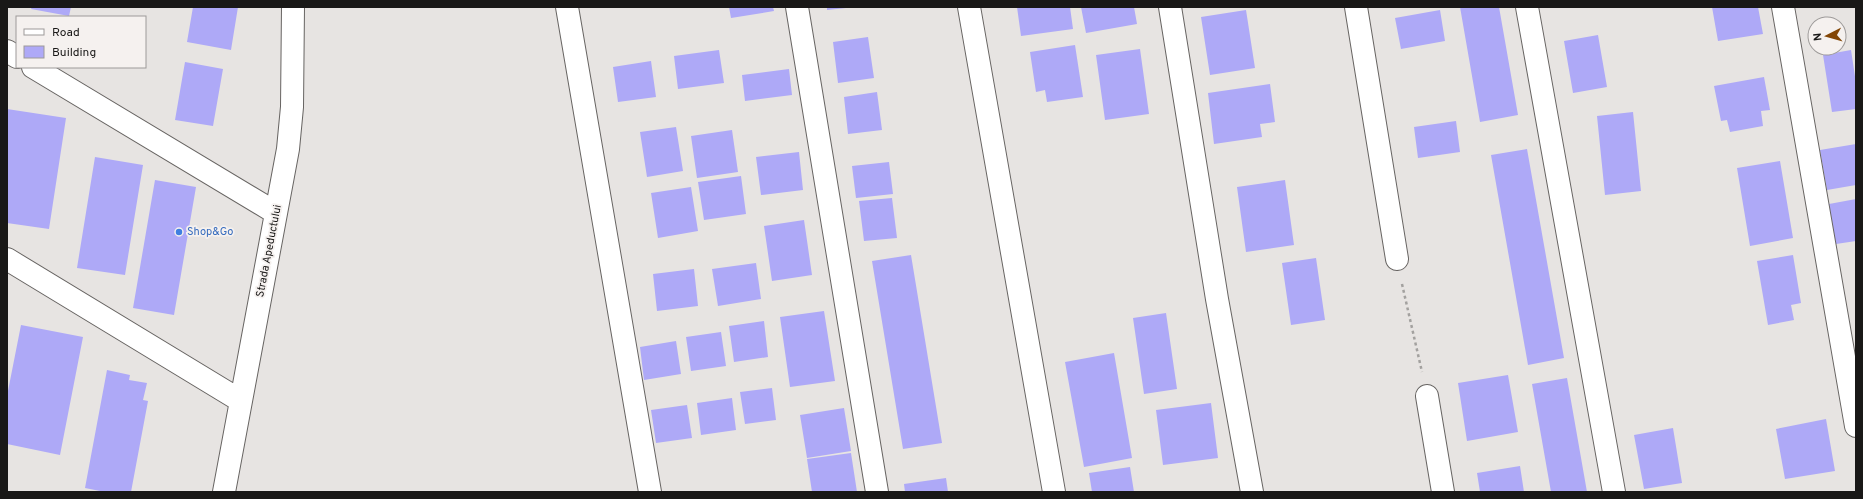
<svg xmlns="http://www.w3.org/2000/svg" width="1863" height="499" font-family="Overpass,sans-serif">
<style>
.building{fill:#aea9f7}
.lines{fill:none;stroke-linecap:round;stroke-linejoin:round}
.minor-casing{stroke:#676462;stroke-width:24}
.path{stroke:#a3a19f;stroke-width:2.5;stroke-dasharray:3 3;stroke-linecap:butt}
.minor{stroke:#fff;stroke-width:22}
.shop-dot{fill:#3f7fe0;stroke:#f5f1ef;stroke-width:1.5}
.labels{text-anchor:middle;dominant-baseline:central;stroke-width:3.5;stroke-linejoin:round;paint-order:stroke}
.shop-label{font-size:11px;fill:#366cbe;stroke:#f5f1ef;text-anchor:start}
.street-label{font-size:11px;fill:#191817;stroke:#f5f1ef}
</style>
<rect width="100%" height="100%" fill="#e7e4e2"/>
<!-- building -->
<path class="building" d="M32 7H71L69 16 31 9Z
M193 7H238L231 50 187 42Z
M729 7H773L774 11 731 18Z
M827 7H846V8L827 10Z
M1017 7H1070L1073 29 1021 36Z
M1081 7H1134L1137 24 1086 33Z
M1460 7H1499L1518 115 1480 122Z
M1712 7H1758L1763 34 1718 41Z
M1246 10 1255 68 1210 75 1201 17Z
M1440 10 1445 41 1401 49 1395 18Z
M1598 35 1607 87 1573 93 1564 41Z
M868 37 874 78 838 83 833 42Z
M1075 45 1083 97 1047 102 1045 90 1036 92 1030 52Z
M1140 49 1149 114 1105 120 1096 55Z
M719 50 724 83 678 89 674 56Z
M1851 50 1856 83V109L1832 112 1823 55Z
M651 61 656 97 618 102 613 67Z
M185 62 223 69 213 126 175 120Z
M789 69 792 95 745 101 742 75Z
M1764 77 1770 110 1761 111 1763 126 1730 132 1727 120 1721 121 1714 86Z
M1270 84 1275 122 1260 124 1262 137 1214 144 1208 93Z
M877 92 882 130 848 134 844 97Z
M7 109 66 118 49 229 7 223Z
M1633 112 1641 191 1605 195 1597 116Z
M1456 121 1460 152 1418 158 1414 127Z
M676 127 683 171 647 177 640 132Z
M732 130 738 172 697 178 691 136Z
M1856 144V185L1827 190 1820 150Z
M1527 149 1564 358 1528 365 1491 155Z
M799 152 803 190 761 195 756 157Z
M95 157 143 165 125 275 77 268Z
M1780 161 1793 238 1750 246 1737 168Z
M889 162 893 194 856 198 852 166Z
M741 176 746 214 704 220 698 182Z
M155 180 196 187 174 315 133 308Z
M1285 180 1294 245 1246 252 1237 187Z
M691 187 698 231 658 238 651 193Z
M892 198 897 238 864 241 859 201Z
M1856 199V241L1836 244 1829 204Z
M804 220 812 275 772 281 764 226Z
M911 255 942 443 903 449 872 261Z
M1793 255 1801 303 1791 305 1794 320 1768 325 1757 261Z
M1316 258 1325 320 1291 325 1282 263Z
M756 263 761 299 718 306 712 269Z
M694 269 698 306 657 311 653 274Z
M824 311 835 381 790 387 780 317Z
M1166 313 1177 389 1144 394 1133 318Z
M764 321 768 357 734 362 729 326Z
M21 325 83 337 60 455 7 444V396Z
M721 332 726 366 691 371 686 337Z
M676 341 681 374 644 380 640 347Z
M1114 353 1132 458 1084 467 1065 362Z
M107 370 130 375 129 380 147 383 143 400 148 401 131 492H105L85 488Z
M1508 375 1518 432 1467 441 1458 383Z
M1567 378 1587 492H1551L1532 384Z
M772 388 776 420 745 424 740 392Z
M732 398 736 430 701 435 697 403Z
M1211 403 1218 458 1163 465 1156 410Z
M687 405 692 438 656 443 651 410Z
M844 408 851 451 807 458 800 415Z
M1826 419 1835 471 1785 479 1776 429Z
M1673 428 1682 483 1644 489 1634 435Z
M851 453 857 492H812L807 459Z
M1520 466 1524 492H1480L1477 473Z
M1130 467 1134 492H1092L1089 473Z
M946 478 948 492H905L904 484Z"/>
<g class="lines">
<!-- minor casing -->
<g class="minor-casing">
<path id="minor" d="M567 7 650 492
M797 7 877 492
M969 7 1054 492
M1170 7 1217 299 1252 492
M1356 7 1397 259
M1527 7 1614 492
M1783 7 1856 426
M7 51 17 57
M33 67 276 213
M7 259 241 401
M1427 396 1443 492
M224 492 288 149 292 107 293 7"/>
</g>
<!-- path -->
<path class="path" d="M1402 284 1422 372"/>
<!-- minor -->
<use href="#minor" class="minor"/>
</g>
<!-- markers -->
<circle class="shop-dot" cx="179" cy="232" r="4"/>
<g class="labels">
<!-- shop labels -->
<g class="shop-label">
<text x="187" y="232">Shop&amp;Go</text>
</g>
<!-- street labels -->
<g class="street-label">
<text transform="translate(269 251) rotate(-79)">Strada Apeductului</text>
</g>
</g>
<!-- border -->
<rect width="1863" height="499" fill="none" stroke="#191817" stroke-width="16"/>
<!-- legend -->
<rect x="16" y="16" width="130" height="52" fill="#f5f1ef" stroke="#9d9a99"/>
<rect x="24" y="29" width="20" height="6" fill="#ffffff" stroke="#9d9a99"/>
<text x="52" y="36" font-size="12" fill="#191817">Road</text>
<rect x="24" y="46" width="20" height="12" fill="#aea9f7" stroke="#9d9a99"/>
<text x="52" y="56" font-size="12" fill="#191817">Building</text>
<!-- north arrow -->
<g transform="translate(1827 36) rotate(264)"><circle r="19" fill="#f5f1ef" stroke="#9d9a99"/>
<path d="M0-3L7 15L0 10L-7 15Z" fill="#834605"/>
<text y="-6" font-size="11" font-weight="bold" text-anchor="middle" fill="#191817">N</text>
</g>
</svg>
